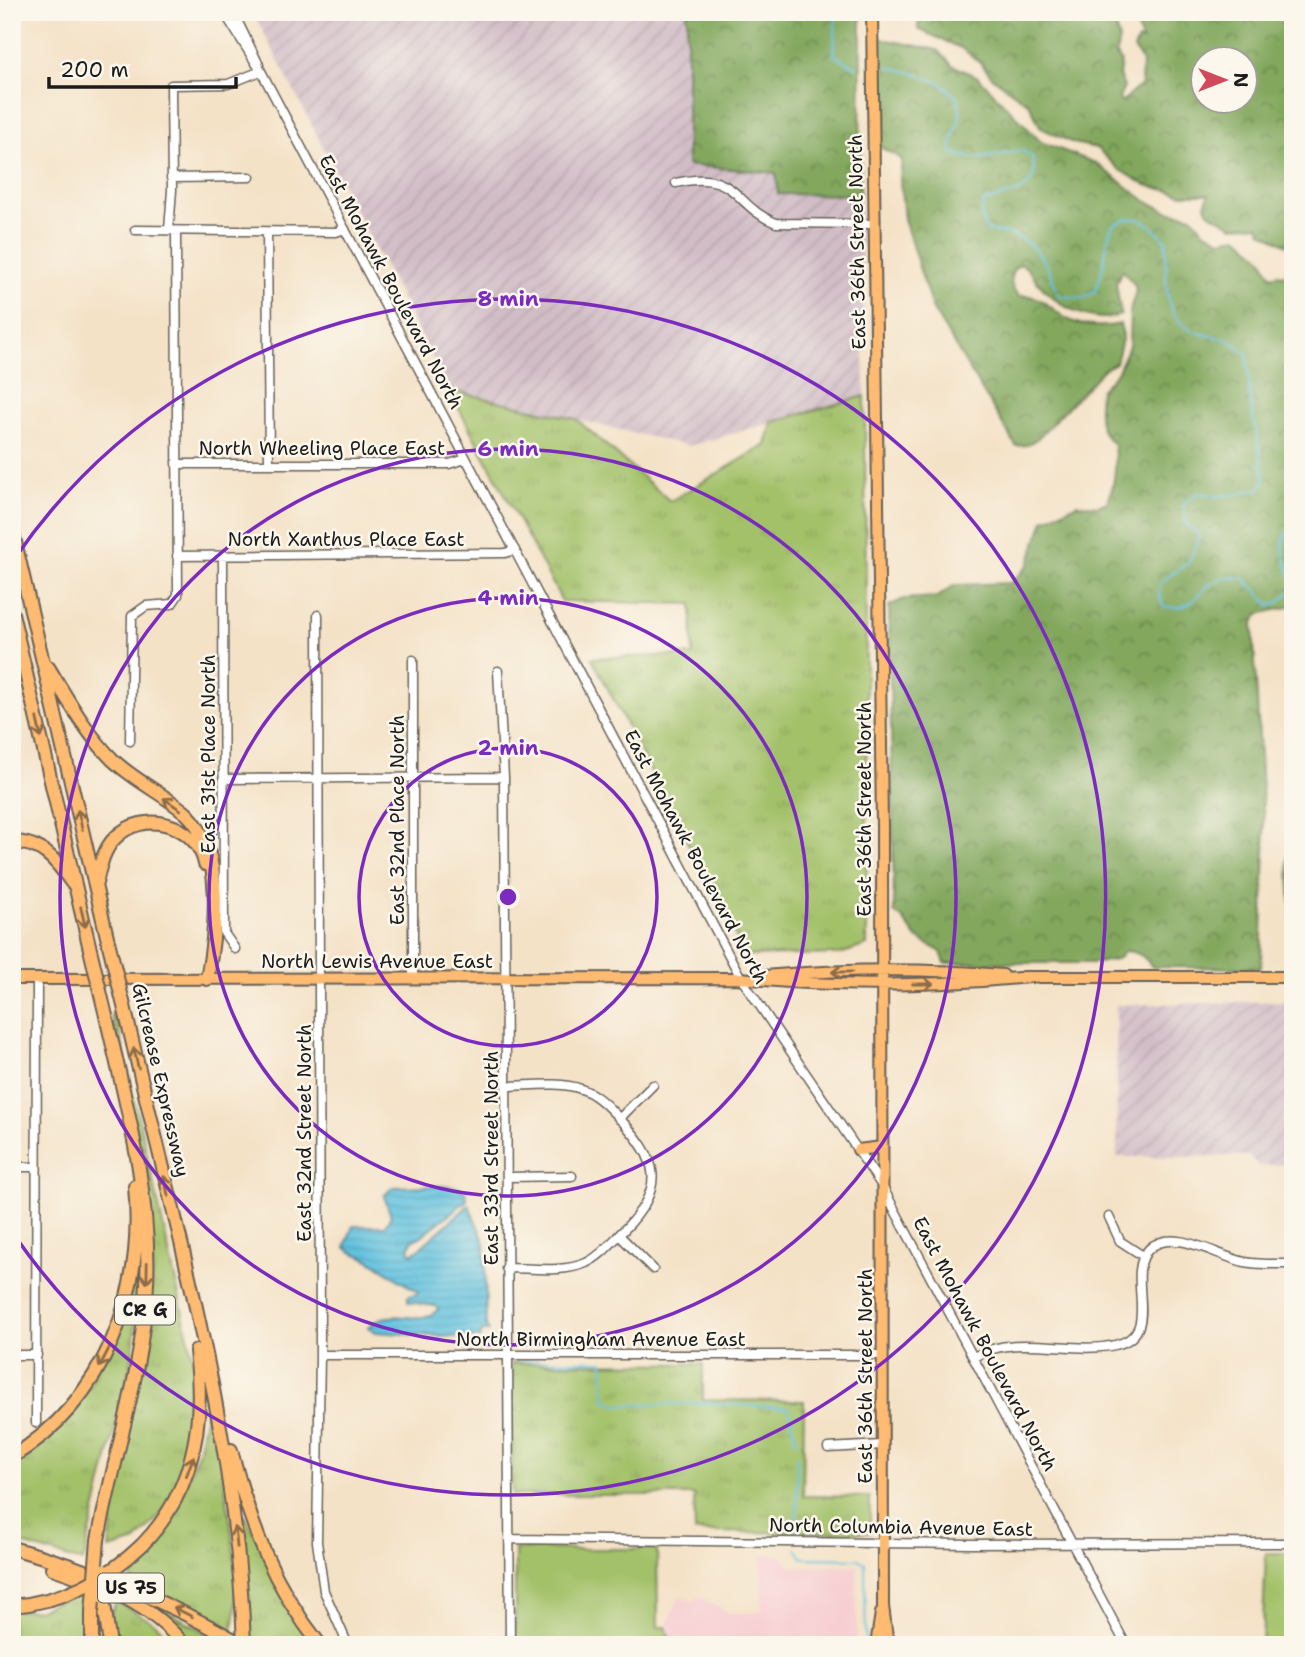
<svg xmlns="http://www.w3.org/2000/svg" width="1305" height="1657" font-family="'Shantell Sans',sans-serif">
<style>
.built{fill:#f7cfd3}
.industrial{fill:url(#industrial-furrows)}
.grass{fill:url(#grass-tufts);stroke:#606e42;stroke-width:2}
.forest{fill:url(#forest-crowns);stroke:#4f623c;stroke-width:2;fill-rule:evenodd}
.park{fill:#a3c169;stroke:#606e42;stroke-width:2}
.water{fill:url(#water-rules);stroke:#3e6e7e;stroke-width:2}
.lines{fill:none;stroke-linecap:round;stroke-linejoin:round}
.stream{stroke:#61c1df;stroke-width:2}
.minor-casing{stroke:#686158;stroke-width:11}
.major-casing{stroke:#686158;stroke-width:14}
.highway-casing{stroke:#686158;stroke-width:16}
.minor{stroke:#fff;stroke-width:8}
.major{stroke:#febb71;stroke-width:10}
.highway{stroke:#febb71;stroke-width:12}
.highway-bridge-casing{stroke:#686158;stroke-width:16;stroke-linecap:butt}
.highway-bridge{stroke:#febb71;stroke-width:12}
.oneway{stroke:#8d6c46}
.ring{fill:none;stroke:#7b2cbf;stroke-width:3.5}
.labels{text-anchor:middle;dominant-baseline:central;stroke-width:5;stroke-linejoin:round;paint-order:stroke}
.shield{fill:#fbf7ec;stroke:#5f5e5a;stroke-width:2}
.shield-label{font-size:18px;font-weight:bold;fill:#1c1c1c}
.street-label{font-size:19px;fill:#1c1c1c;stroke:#fbf7ec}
.centre{fill:#7b2cbf;stroke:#fbf7ec;stroke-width:3.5}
.ring-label{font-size:21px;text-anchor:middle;font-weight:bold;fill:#7b2cbf;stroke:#fbf7ec;stroke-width:5;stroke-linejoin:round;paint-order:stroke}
</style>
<defs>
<pattern id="industrial-furrows" width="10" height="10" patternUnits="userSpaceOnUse" patternTransform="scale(1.75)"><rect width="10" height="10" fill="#d2bdc7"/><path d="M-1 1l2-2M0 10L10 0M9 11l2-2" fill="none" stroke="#b4a2aa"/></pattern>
<pattern id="grass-tufts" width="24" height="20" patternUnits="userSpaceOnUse" patternTransform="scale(1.75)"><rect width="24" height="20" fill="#a3c169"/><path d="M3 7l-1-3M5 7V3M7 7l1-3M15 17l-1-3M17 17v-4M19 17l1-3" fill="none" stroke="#8ca55a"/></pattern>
<pattern id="forest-crowns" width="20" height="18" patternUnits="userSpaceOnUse" patternTransform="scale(1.75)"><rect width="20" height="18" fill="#82a75d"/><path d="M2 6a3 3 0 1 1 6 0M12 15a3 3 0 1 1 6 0" fill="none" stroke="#6a874c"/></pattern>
<pattern id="water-rules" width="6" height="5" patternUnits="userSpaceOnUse" patternTransform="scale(1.75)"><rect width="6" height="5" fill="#61c1df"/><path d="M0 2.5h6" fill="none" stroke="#54a5bf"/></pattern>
</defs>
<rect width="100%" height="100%" fill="#fbf7ec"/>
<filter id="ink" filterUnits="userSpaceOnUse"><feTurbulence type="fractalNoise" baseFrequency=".0143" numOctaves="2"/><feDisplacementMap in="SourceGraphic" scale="14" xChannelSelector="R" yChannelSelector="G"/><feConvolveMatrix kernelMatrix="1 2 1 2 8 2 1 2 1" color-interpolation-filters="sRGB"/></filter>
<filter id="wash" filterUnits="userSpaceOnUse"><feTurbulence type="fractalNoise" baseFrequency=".00686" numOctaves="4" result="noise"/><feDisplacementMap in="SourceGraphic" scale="28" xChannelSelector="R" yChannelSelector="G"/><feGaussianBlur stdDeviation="1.57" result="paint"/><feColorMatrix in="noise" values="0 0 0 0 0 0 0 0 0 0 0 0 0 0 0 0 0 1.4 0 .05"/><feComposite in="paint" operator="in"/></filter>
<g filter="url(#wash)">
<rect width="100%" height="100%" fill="#f4e2c7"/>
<!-- built -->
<path class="built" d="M761 1555H780L792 1567 857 1565V1645H672L666 1627 679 1597 695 1601 699 1596 729 1613 762 1612Z"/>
<!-- industrial -->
<path class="industrial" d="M253 12H687V165L777 173 778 194 860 195 865 396 689 446 449 390Z
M1293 1001V1164L1259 1166 1249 1156 1117 1157 1116 1005Z"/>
<!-- grass -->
<path class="grass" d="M449 390 576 419 670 501 766 445 772 422 865 396 867 945 840 954 746 956 592 658 693 655 692 604 562 601Z
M115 1013 196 1372 195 1434 176 1488 162 1513 136 1541 109 1549 115 1495 153 1273 148 1187 111 1015Z
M138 1272H141L132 1358 83 1562 12 1541V1461L89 1388Z
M512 1363 703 1364V1400L804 1401 803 1496 870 1497V1533L695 1532 694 1495H512Z
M205 1387H207C216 1430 249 1597 231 1630L131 1580 146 1551 171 1517 198 1453 205 1418Z
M245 1516 316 1645H257L252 1642 240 1517Z
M85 1591 84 1645H12V1611L37 1610Z
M142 1598 230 1645H192L173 1625 139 1601Z
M116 1601 156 1624 177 1645H115L110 1617Z"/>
<!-- forest -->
<path class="forest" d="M687 12H861L860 195 778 194 776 173 687 165Z
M931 12H1121L1116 29 1119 39 1116 53 1121 62 1119 76 1124 87 1119 98 1121 102 1141 85 1142 61 1134 49 1138 40 1143 41 1138 31 1143 12H1293V248L1262 232 1259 225 1233 226 1208 212 1205 205 1209 194H1182L1146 185 1118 169 1097 148 1073 143 1041 128 1029 104 993 78 980 62 961 48 918 29V23ZM1204 60H1246V102H1204Z
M877 38 938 50 952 65 978 77 1041 142 1095 163 1146 201 1167 211 1192 216 1204 231 1221 240 1238 236 1262 258 1271 276 1278 274 1293 277V606L1258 614 1253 625 1265 845 1261 968 1152 967C1144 955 1138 952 1124 951L1119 958 1098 963H945L941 952 917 938 902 918 894 913 889 606 904 599 937 597 955 585 1011 583 1028 566 1044 520 1077 504 1098 506 1107 502C1116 483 1116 465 1114 444 1096 432 1098 411 1100 391L1118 371 1129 346 1130 310 1136 291 1135 285 1122 270 1116 283 1121 315C1091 325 1059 307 1039 284 1032 276 1031 270 1021 264 1007 270 1009 286 1019 296 1043 293 1051 311 1069 320 1083 327 1105 328 1120 324L1123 335 1116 363 1104 369 1038 438 1027 445 1016 446 932 308 904 219 900 180 902 159 878 146Z
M1293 785V934L1288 860Z"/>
<!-- park -->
<path class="park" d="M515 1549H657L658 1627H666L672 1645H515Z
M1266 1553H1293V1645H1262Z"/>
<!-- water -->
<path class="water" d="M442 1186 459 1188 466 1193 467 1200 420 1237 412 1240 409 1251 412 1254 420 1248 469 1205 485 1244 486 1325 489 1331H482L480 1338H465L376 1332 368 1327C373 1324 378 1319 383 1318 402 1312 420 1325 438 1310L436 1306 408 1302V1296L418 1294 417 1290C399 1283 386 1269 369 1260 360 1255 353 1254 345 1247L353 1226H385L391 1216 384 1196 393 1187Z"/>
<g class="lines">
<!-- stream -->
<path class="stream" d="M836 12 834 55 856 67
M889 67C912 73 964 82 960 115 959 128 949 139 952 152 976 164 998 155 1022 150L1032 157C1042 196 1009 191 983 203L981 214 986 230C995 233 1005 232 1013 235 1040 245 1051 271 1059 296L1083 298 1095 292C1106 270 1103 248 1112 226 1136 210 1150 222 1166 241 1166 272 1159 322 1198 333 1224 340 1224 334 1247 354L1251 406 1265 480 1259 489C1246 491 1231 497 1218 496 1199 495 1199 487 1183 505L1187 526 1199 535C1196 544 1194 555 1188 562 1173 578 1150 576 1163 606 1198 614 1196 586 1221 579 1227 577 1237 578 1244 578L1271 606 1281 601 1293 589
M1293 527C1272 541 1290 566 1293 584
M515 1360 603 1361 605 1400 618 1405 707 1403 789 1408 796 1441
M797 1455V1535
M796 1549 802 1558 858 1559 865 1563 866 1645
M1021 1640 1025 1645"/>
</g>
</g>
<g filter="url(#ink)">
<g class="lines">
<!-- minor casing -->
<g class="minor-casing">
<path id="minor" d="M224 12 261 71 741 978 882 1186 1126 1645
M233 12 259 65
M171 178 250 177
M676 183C737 168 733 206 776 223L875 224
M135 230 336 232 345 229
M169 230 172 190 171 85 228 84 261 71
M267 232 269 464
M176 464H449L466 459
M223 555 224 933 235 949
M177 556 505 553 515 550
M318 615 320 1355 317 1542 324 1591 348 1645
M413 660V979
M498 671 504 777 510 1645
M130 741 132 616 146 606 172 604 178 595 176 233
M224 779 504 777
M506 1086C529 1086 559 1081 581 1089 597 1094 608 1107 619 1118 660 1160 666 1188 623 1231 612 1242 601 1256 586 1263 563 1273 531 1268 506 1268
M619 1119 653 1085
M12 1167H36
M507 1177 572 1176
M1109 1217 1120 1241 1143 1256
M619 1235 653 1269
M12 1355H37
M320 1355H882
M974 1357C1016 1332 1070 1355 1115 1345 1165 1334 1123 1275 1149 1249 1173 1226 1218 1257 1245 1262 1260 1265 1277 1264 1293 1264
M36 1423 37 979
M828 1448 882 1445
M509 1539 974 1544 1293 1543"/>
</g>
<!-- major casing -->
<g class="major-casing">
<path id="major" d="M872 12 882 826 883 1606 888 1645
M764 976C842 969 925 968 1003 975
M1023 977H1293
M12 979 741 978C837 988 934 986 1030 977
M858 1150 882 1147
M876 1645 881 1613"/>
</g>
<!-- highway casing -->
<g class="highway-casing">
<path id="highway" d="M12 529 108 941
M12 613 89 945
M48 667C68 700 86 733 113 760 135 781 164 794 187 814 225 850 216 932 207 979
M12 842C42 842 56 860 72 883
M96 883C100 867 103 850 115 838 143 809 197 823 205 864
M125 1010C173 1219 237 1430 244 1645
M231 1450C251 1526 271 1582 320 1645
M12 1457C106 1399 145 1292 135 1186
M98 1540C114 1455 143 1371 147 1284 151 1192 126 1104 106 1016
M142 1545C195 1491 205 1422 196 1351
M12 1548C94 1570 170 1603 243 1645
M52 1568C101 1584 151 1604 184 1645
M103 1597 110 1645
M92 1612V1645"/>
</g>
<!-- minor -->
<use href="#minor" class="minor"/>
<!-- major -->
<use href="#major" class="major"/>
<!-- highway -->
<use href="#highway" class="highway"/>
<!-- highway-bridge casing -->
<g class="highway-bridge-casing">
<path id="highway-bridge" d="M108 941 125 1010
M89 945 106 1016
M103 1597V1570
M12 1606C62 1602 107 1579 142 1545
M92 1612 98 1540"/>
</g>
<!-- highway-bridge -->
<use href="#highway-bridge" class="highway-bridge"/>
</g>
<!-- one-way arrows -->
<defs><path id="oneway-shaft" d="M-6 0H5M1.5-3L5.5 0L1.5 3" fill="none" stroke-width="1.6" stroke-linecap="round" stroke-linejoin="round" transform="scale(1.75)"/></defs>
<g class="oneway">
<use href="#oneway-shaft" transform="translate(39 728) rotate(77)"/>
<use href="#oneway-shaft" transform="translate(172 804) rotate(-146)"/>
<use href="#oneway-shaft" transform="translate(80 820) rotate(-103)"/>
<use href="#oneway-shaft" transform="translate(83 917) rotate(77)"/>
<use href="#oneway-shaft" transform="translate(842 972) rotate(179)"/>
<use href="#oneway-shaft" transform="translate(923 984)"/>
<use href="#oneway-shaft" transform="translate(136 1058) rotate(-103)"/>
<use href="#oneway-shaft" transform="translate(166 1186) rotate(-103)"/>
<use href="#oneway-shaft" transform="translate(147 1273) rotate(91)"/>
<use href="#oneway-shaft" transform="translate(104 1358) rotate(118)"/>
<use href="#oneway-shaft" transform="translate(190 1466) rotate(-70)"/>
<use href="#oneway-shaft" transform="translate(236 1537) rotate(-96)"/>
<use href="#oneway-shaft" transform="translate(183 1612) rotate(-153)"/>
</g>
</g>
<!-- distance rings -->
<g class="ring">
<circle cx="508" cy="897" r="149"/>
<circle cx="508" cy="897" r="299"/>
<circle cx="508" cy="897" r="448"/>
<path d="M15 558A598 598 0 1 1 15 1236"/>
</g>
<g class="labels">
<!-- shield labels -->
<g class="shield">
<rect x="115" y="1295.5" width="60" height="29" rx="5"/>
<rect x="98" y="1573.5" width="66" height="29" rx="5"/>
</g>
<g class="shield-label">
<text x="145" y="1310">CR G</text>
<text x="131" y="1588">US 75</text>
</g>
<!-- street labels -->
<g class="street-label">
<text transform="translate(857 242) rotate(-91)">East 36th Street North</text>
<text transform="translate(391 282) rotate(62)">East Mohawk Boulevard North</text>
<text x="322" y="448">North Wheeling Place East</text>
<text x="346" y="539">North Xanthus Place East</text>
<text transform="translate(208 754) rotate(-90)">East 31st Place North</text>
<text transform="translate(864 809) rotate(-90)">East 36th Street North</text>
<text transform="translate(397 820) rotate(-90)">East 32nd Place North</text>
<text transform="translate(696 857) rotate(62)">East Mohawk Boulevard North</text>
<text x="377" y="961">North Lewis Avenue East</text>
<text transform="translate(161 1080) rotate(77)">Gilcrease Expressway</text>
<text transform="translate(304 1133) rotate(-90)">East 32nd Street North</text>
<text transform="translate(491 1158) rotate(-90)">East 33rd Street North</text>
<text x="601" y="1339">North Birmingham Avenue East</text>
<text transform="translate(985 1344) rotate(62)">East Mohawk Boulevard North</text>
<text transform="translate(865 1376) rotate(-90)">East 36th Street North</text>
<text transform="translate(901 1527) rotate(1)">North Columbia Avenue East</text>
</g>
</g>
<circle cx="508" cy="897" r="10" class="centre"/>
<g class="ring-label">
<text x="508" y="306">8 min</text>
<text x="508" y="456">6 min</text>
<text x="508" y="605">4 min</text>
<text x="508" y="755">2 min</text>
</g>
<!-- margin -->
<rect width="1305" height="1657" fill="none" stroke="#fbf7ec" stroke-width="42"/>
<!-- north arrow -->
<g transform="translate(1224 80) rotate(90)"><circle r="33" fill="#fbf7ec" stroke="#a29f99" stroke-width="2"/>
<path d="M0-5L12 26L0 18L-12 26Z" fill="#d1495b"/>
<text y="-10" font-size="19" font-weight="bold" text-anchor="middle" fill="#1c1c1c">N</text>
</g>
<!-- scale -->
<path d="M49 77v10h187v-10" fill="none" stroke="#1c1c1c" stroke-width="3.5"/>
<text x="60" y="77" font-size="21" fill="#1c1c1c" stroke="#fbf7ec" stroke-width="5" paint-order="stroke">200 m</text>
</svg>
